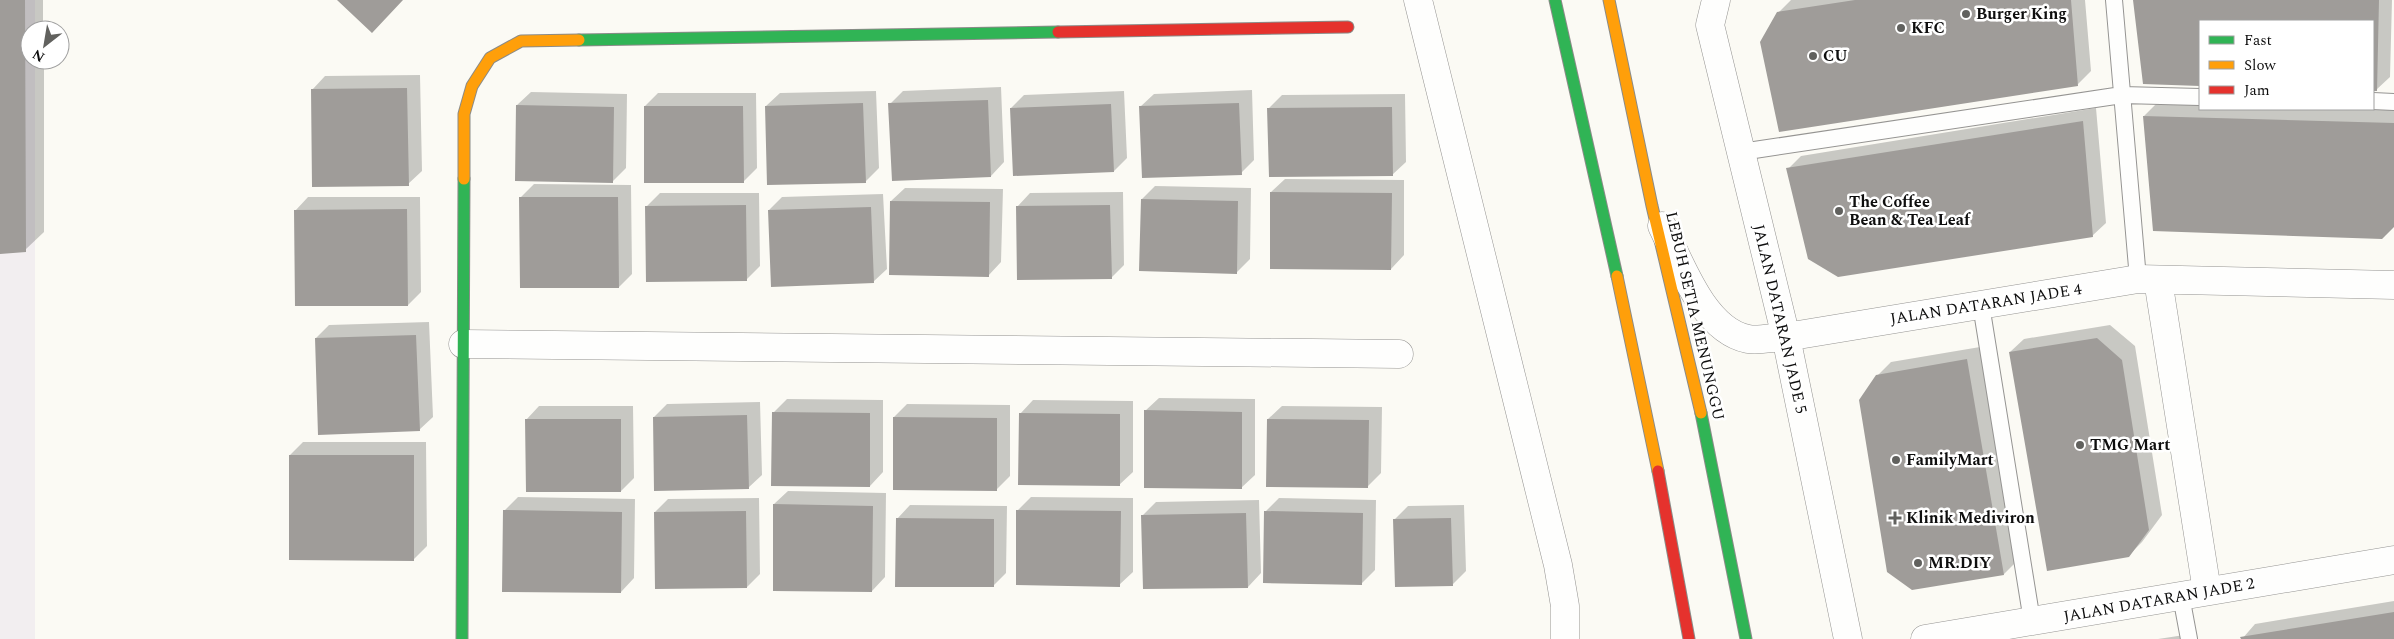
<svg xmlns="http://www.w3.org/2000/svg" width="2394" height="639" font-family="Spectral,serif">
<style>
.industrial{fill:#f2eef0}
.shadow{fill:#0003}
.building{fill:#9f9c99}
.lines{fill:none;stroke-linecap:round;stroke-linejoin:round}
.lane-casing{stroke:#959492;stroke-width:18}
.street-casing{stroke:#959492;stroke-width:29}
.fast-casing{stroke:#8b8b88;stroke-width:13}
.slow-casing{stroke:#8b8b88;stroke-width:13}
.jam-casing{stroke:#8b8b88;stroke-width:13}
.lane{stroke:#fefefd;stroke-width:16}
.street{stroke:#fefefd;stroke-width:28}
.fast{stroke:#30b455;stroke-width:11}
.slow{stroke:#ff9f0a;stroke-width:11}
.jam{stroke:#e5322d;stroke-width:11}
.poi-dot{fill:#61615e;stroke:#fff;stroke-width:2}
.labels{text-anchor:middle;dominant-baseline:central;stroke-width:5;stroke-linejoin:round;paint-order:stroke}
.poi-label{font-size:16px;font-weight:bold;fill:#0e0e0e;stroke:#fff;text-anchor:start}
.street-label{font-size:16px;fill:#0e0e0e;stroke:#fff}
</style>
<rect width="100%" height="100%" fill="#fbfaf4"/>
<!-- industrial -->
<path class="industrial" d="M0 0H35V30H30V60H35V639H0Z"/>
<!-- shadow -->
<path class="shadow" d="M0 0H43V30H30V60H44V232L25 250 0 253Z
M1791 0H2085L2091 71 2077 85 1778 13Z
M2134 0H2392L2390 77 2376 90H2373V21H2200V85L2144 83Z
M420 75 422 171 408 184 312 90 325 76Z
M1001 87 1004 162 991 176 890 104 903 91Z
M1252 90 1254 160 1241 173 1140 107 1154 94Z
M876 91 879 168 865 182 766 106 780 93Z
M1124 91 1127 158 1114 171 1011 108 1024 95Z
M531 92 627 94 626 168 612 182 516 179 517 105Z
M658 93H756L757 168 743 182 645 106Z
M1405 94 1406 162 1392 175 1269 108 1282 95Z
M2157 103 2200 104V109L2394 110V225L2144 116Z
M2096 108 2106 223 2092 236 1788 169 1801 156Z
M1285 179 1404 180V255L1391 269 1271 192Z
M534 184 631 185 632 274 619 287 520 198Z
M1155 186 1251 188 1250 259 1236 273 1142 199Z
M905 188 1003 189 1001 262 988 276 891 201Z
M1123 192 1124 265 1111 278 1017 207 1030 193Z
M660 193H759L760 266 746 280 646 207Z
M883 194 887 269 873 282 769 210 782 197Z
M308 197H420L421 292 408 305 295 211Z
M429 322 433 417 419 430 316 338 329 325Z
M2110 325 2135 346 2162 515 2142 542 2128 556 2010 352 2024 339Z
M1980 347 2017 561 2004 574 1912 588 1877 376 1891 362Z
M1159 398 1255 399V475L1241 488 1145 411Z
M787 399 883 400V472L870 486 773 413Z
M1033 400 1133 401V472L1119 485 1020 414Z
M760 402 762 475 748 488 654 417 667 404Z
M907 404 1010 405V476L996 490 894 417Z
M539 406H633L634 478 621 491 526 420Z
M1282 406 1382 407 1381 473 1367 487 1268 419Z
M303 442H426L427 546 413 560 290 455Z
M788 491 886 493 885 577 872 591 774 504Z
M518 497 635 499 634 578 621 592 504 511Z
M1031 497 1133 498V572L1119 585 1018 510Z
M759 498 760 574 747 587 655 512 668 499Z
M1279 498 1376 500 1375 570 1362 583 1265 512Z
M1259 500 1261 573 1248 587 1143 515 1156 502Z
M910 505 1007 506 1006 573 993 586 897 519Z
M1464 505 1466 571 1453 584 1395 519 1408 506Z
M2394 601V639H2242L2255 624Z
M2191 634 2192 639H2158Z"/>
<!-- building -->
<path class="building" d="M0 0H25L26 252 0 254Z
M337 0H403L372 33Z
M1855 0H2071L2078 86 1779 132 1760 42 1777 12Z
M2133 0H2379L2377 91H2373V21H2200V86L2143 84Z
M407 88 409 186 312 187 311 89Z
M988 100 991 177 892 181 888 103Z
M863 103 866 183 767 185 765 106Z
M1239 103 1242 175 1142 178 1139 106Z
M1111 104 1114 172 1013 176 1010 108Z
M516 105 614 107 613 183 515 181Z
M644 106H743L744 183H644Z
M1392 107 1393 176 1269 177 1267 108Z
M2143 116 2394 123V227L2382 239 2153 231Z
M2083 121 2093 237 1838 277 1808 259 1786 168Z
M1270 192 1392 193 1391 270 1270 269Z
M519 197H618L619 288H520Z
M1141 199 1238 201 1237 274 1139 271Z
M890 201 990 202 989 277 889 275Z
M746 205 747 281 646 282 645 206Z
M1110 205 1112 279 1017 280 1016 206Z
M871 207 874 283 771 287 768 210Z
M407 209 408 306H295L294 210Z
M416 335 420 431 318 435 315 338Z
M2097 338 2122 360 2149 530 2129 557 2047 571 2009 352Z
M1967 359 2004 575 1912 590 1887 572 1859 400 1876 375Z
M1144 410 1242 412V489L1144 488Z
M772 412 870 413V487L771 486Z
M1019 413 1120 414V486L1018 485Z
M747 415 749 489 654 491 653 417Z
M893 417 997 418V491L893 490Z
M525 419H621V492H526Z
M1267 419 1369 420 1368 488 1266 487Z
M289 455H414V561L289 560Z
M773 504 873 506 872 592 773 591Z
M503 510 622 512 621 593 502 592Z
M1016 510 1121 511 1120 587 1016 585Z
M746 511 747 588 655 589 654 512Z
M1264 511 1363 513 1362 585 1263 583Z
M1246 513 1248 588 1143 589 1141 515Z
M896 518 994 519V587H895Z
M1451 518 1453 586 1395 587 1393 519Z
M2394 612V639H2241L2240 637Z"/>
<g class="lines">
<!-- lane casing -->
<g class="lane-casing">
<path id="lane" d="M2114 0 2138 279
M2373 101 2394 102
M1741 152 2122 95 2200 97
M1981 305 2032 621
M2181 596 2189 639"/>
</g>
<!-- street casing -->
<g class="street-casing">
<path id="street" d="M1418 0 1558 565 1565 606V639
M1716 0 1710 25 1786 337 1848 639
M1662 226C1680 262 1703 330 1748 339 1759 341 1775 337 1786 337L2138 279 2394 285
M2158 280 2207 591
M463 344 1399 354
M1925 639 2394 560"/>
</g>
<!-- fast casing -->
<g class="fast-casing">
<path id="fast" d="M1555 0 1617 276
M579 40 1058 32
M1701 413 1746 639
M462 639 464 179"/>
</g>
<!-- slow casing -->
<g class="slow-casing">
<path id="slow" d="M1609 0 1652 206 1701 413
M464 179V114L472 86 490 58 521 41 579 40
M1617 276 1658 471"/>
</g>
<!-- jam casing -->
<g class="jam-casing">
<path id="jam" d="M1058 32 1348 27
M1658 471 1689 639"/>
</g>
<!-- lane -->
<use href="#lane" class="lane"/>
<!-- street -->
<use href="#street" class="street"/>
<!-- fast -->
<use href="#fast" class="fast"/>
<!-- slow -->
<use href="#slow" class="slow"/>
<!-- jam -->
<use href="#jam" class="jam"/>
</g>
<!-- markers -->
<g class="poi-dot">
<circle cx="1966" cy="14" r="5"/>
<circle cx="1901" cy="28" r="5"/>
<circle cx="1813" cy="56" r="5"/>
<circle cx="1839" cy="211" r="5"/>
<circle cx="2080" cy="445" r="5"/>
<circle cx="1896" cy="460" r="5"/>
<path d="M1892.5 510.5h5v5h5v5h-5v5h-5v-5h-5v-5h5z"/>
<circle cx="1918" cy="563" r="5"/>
</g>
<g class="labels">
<!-- poi labels -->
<g class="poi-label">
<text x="1976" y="14">Burger King</text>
<text x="1911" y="28">KFC</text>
<text x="1823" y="56">CU</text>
<text x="1849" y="202">The Coffee<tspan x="1849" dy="18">Bean &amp; Tea Leaf</tspan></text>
<text x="2090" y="445">TMG Mart</text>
<text x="1906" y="460">FamilyMart</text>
<text x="1906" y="518">Klinik Mediviron</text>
<text x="1928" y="563">MR.DIY</text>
</g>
<!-- street labels -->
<g class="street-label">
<text transform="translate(1986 304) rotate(-9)">JALAN DATARAN JADE 4</text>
<text transform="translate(1695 316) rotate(77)">LEBUH SETIA MENUNGGU</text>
<text transform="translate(1780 319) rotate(77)">JALAN DATARAN JADE 5</text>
<text transform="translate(2159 600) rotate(-10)">JALAN DATARAN JADE 2</text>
</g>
</g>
<!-- legend -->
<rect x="2199" y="20" width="175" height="90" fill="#ffffff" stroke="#9f9f9f"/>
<rect x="2209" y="36" width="25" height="8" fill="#30b455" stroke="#9f9f9f"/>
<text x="2244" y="45" font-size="15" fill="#0e0e0e">Fast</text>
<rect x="2209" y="61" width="25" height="8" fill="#ff9f0a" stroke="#9f9f9f"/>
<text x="2244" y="70" font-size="15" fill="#0e0e0e">Slow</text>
<rect x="2209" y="86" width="25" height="8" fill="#e5322d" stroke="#9f9f9f"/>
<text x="2244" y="95" font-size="15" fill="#0e0e0e">Jam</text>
<!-- north arrow -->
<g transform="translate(45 45) rotate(211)"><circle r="24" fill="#ffffff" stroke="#9f9f9f"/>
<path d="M0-4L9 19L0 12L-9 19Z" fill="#61615e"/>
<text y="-8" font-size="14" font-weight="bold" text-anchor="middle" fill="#0e0e0e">N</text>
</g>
</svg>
